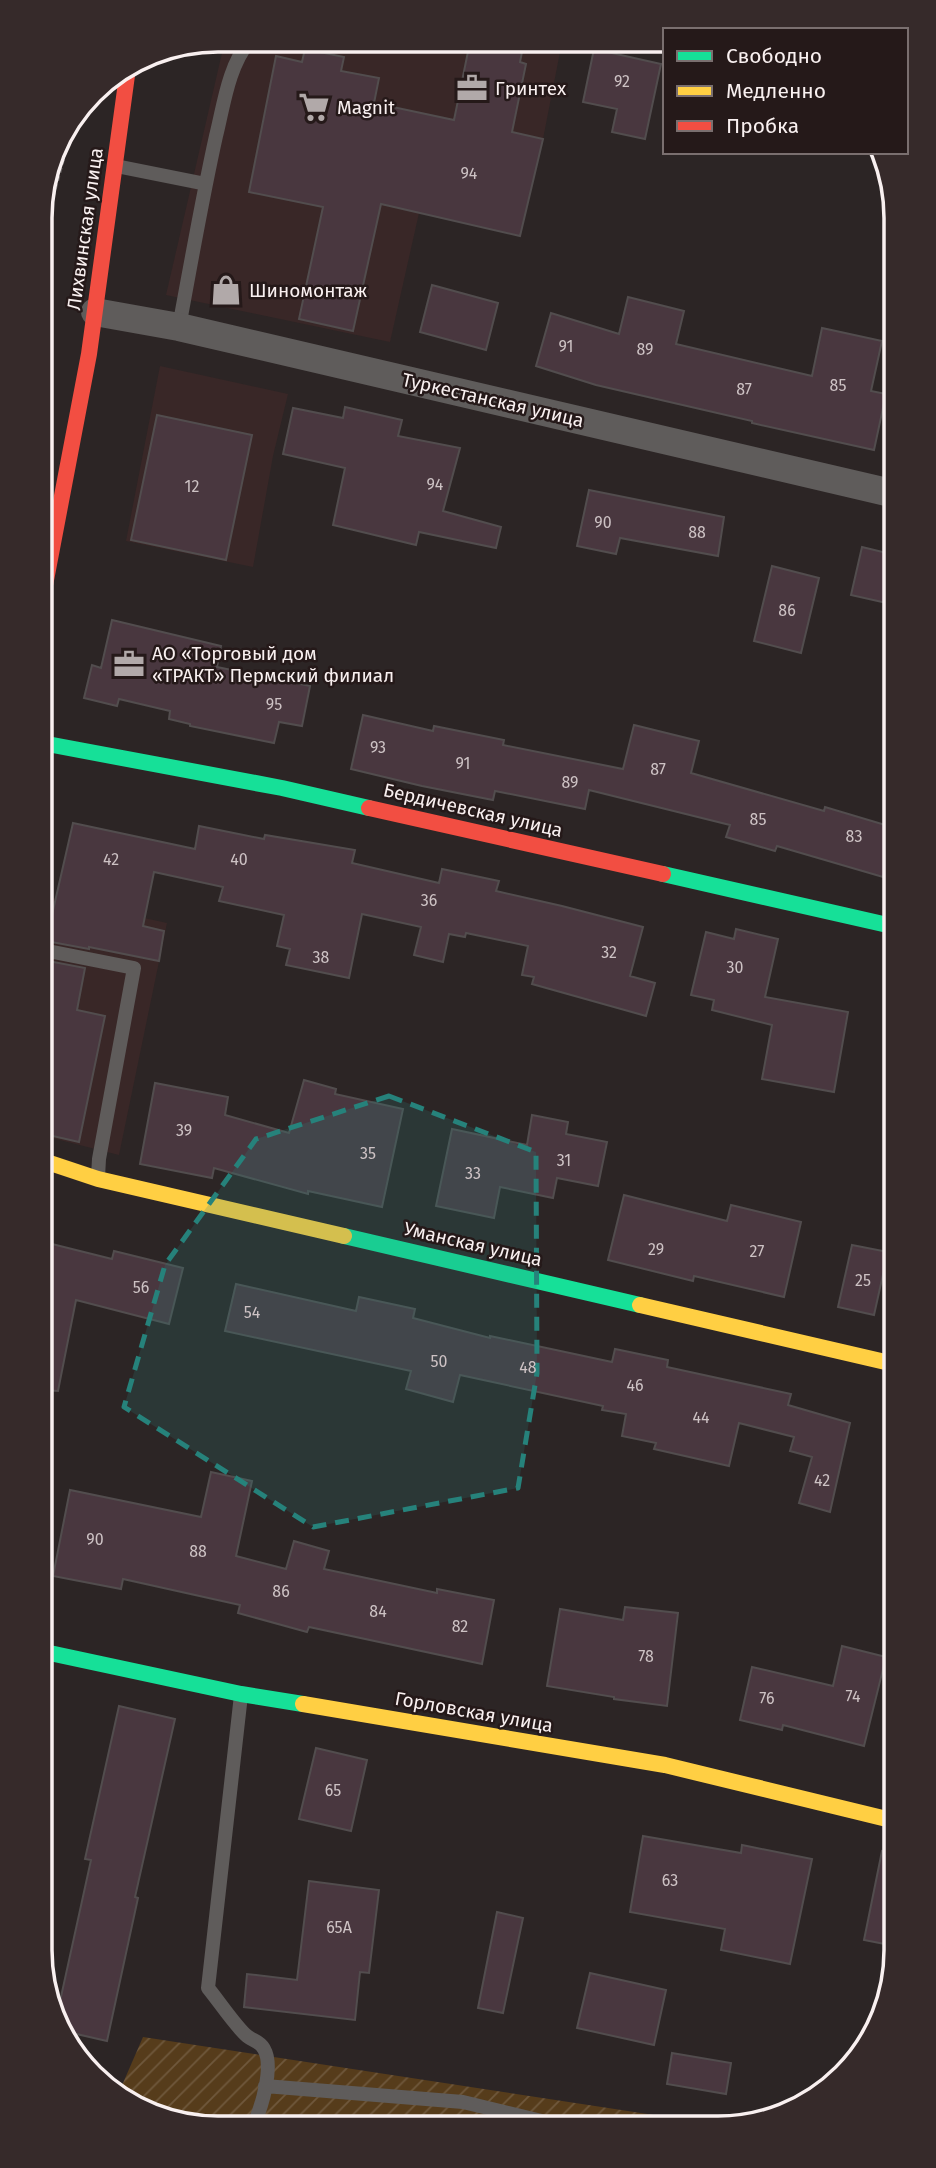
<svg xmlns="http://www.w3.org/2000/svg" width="936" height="2168" font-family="'Fira Sans',sans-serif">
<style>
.built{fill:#392727}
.garden{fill:url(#garden-furrows)}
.building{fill:#49373f;stroke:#524d4e;stroke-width:2}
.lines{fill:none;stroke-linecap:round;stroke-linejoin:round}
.path{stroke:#635f5f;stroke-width:4.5;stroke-dasharray:5 3.5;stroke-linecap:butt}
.lane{stroke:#5f5c5b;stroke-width:14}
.street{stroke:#5f5c5b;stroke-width:28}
.fast{stroke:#16e098;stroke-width:16}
.slow{stroke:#ffcf43;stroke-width:16}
.jam{stroke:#f24e42;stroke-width:16}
.marked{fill:#26827b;fill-opacity:0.2;stroke:#26827b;stroke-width:5;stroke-dasharray:14 9;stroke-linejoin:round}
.labels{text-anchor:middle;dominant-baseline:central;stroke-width:5;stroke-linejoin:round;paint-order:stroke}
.number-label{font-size:16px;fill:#cdc2c4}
.poi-label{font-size:19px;fill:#f9f0f0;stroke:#251919;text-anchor:start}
.street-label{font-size:19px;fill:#f9f0f0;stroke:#251919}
.rim{fill:none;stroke:#f9f0f0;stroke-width:3.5}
</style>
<defs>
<pattern id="garden-furrows" width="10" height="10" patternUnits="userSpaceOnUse" patternTransform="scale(1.75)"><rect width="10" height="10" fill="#563c1b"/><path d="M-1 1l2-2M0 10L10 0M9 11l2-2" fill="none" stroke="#6f583c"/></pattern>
</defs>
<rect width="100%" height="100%" fill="#2c2525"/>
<!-- built -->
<path class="built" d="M225 40 562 42 543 139 520 236 419 213 390 342 166 295Z
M160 366 288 394 273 456 253 567 126 541Z
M44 896 167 923 119 1155 44 1136Z"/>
<!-- garden -->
<path class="garden" d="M143 2037 700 2122 184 2124 120 2090Z"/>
<!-- building -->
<path class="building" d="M470 42H524L520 62 526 64 512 132 543 139 520 236 381 204 353 331 299 319 323 207 249 192 276 56 302 62 305 49 344 57 341 71 379 78 374 103 454 120Z
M594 49 661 64 645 139 612 132 617 109 583 102Z
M432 285 498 303 486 350 420 332Z
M628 297 684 311 676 344 812 376 822 328 882 341 871 391 886 394 874 450 752 423V421L596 385 536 366 551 313 619 334Z
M345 407 402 420 398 436 460 448 443 511 501 527 496 548 419 532 416 545 333 525 345 468 283 454 293 408 343 418Z
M157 415 252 435 226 560 131 540Z
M589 490 724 517 718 556 620 538 616 554 577 546Z
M862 547 891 554V604L851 595Z
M772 566 819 578 801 653 754 641Z
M112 620 221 646 217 667 310 686 302 726 279 722 274 743 190 726V724L169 719 170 711 119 699 117 706 84 698 92 665 101 668Z
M363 715 433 731 434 726 504 740 503 745 623 769 634 725 699 741 691 773 824 811 825 807 892 827V845L883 877 777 846 775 851 726 837 730 825 589 790 585 809 495 791 493 800 422 786 351 769Z
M73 823 195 849 199 826 264 839 265 835 355 850 352 863 439 883 442 869 499 881 496 891 562 906 643 927 630 976 655 983 646 1016 532 984 534 977 522 975 528 946 466 933 465 937 449 934 443 962 414 955 421 927 362 914 349 978 286 965 290 949 277 946 284 915 219 901 223 887 154 872 143 926 164 931 159 961 89 947V949L46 941Z
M736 929 778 939 765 997 848 1012 834 1092 762 1079 772 1025 712 1010 714 1000 691 995 706 932 734 939Z
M43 960 85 968 77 1010 105 1016 79 1142 44 1134Z
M304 1080 336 1089 335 1094 403 1109 382 1207 308 1191V1194L214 1168 212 1178 140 1164 155 1083 228 1097 225 1115 289 1133Z
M532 1115 568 1122 566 1134 607 1142 598 1186 557 1178 553 1198 500 1187 494 1218 436 1206 452 1129 527 1145Z
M624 1195 727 1221 731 1205 801 1222 784 1297 694 1276 693 1281 608 1260Z
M44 1242 112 1259 114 1251 183 1268 169 1324 76 1300 58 1391 44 1390Z
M852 1245 888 1252 874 1315 838 1307Z
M236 1284 356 1311 359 1297 415 1309 413 1318 490 1338V1336L612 1362 615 1349 668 1360 667 1367 791 1394 788 1405 850 1423 830 1512 799 1503 812 1457 790 1451 794 1437 739 1423 729 1466 654 1449 656 1443 622 1436 626 1414 602 1410 603 1406 460 1375 453 1402 406 1389 411 1371 225 1331Z
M211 1472 252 1481 236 1556 286 1569 294 1541 329 1551 324 1569 437 1593V1589L494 1600 482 1664 309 1627 307 1632 238 1613 240 1605 123 1579 121 1589 53 1576 70 1490 201 1517Z
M625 1607 678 1613 667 1706 614 1699V1697L547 1686 560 1609 623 1620Z
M842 1646 886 1657 864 1746 783 1725 782 1730 740 1720 752 1667 833 1686Z
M119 1706 175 1719 135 1897 138 1898 107 2041 68 2032 57 2015 91 1860 85 1859Z
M316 1748 367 1760 351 1831 299 1819Z
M643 1836 741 1853 742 1845 812 1859 790 1964 721 1950 725 1929 630 1912Z
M882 1851 895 1853V1946L864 1940Z
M309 1881 379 1890 369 1973 360 1972 355 2020 244 2007 247 1974 297 1980Z
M497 1912 523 1918 503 2013 478 2008Z
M590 1973 666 1990 654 2045 577 2028Z
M672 2053 731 2063 726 2094 667 2084Z"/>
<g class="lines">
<!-- path -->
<path class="path" d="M41 238 73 122"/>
<!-- lane -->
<path class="lane" d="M116 166 206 184
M179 327C191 263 202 199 216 136 224 104 228 67 250 40
M43 950 134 968 99 1159 98 1177
M241 1695 208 1988C218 2000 236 2027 247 2036 253 2041 260 2041 264 2049 274 2066 262 2106 254 2124
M265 2086 463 2102 550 2123"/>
<!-- street -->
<path class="street" d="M95 312 179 327 891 493"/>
<!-- fast -->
<path class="fast" d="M42 743 282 788 369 808
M663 874 892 926
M344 1236 640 1305
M45 1652 241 1694 303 1704"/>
<!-- slow -->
<path class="slow" d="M44 1161 98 1179 344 1236
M640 1305 894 1364
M303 1704 665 1765 895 1821"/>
<!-- jam -->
<path class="jam" d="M42 601 89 354 128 68
M369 808 663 874"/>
</g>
<!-- marked area -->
<path class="marked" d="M389 1096 536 1152 537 1373 518 1488 313 1527 124 1407 165 1265 256 1139Z"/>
<!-- icons -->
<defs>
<g id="office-bare" transform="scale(2.415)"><path d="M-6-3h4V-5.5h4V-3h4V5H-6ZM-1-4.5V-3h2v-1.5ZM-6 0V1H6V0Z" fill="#b1a9a9" stroke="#251919" stroke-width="2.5" paint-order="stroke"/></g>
<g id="supermarket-bare" transform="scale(2.415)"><path d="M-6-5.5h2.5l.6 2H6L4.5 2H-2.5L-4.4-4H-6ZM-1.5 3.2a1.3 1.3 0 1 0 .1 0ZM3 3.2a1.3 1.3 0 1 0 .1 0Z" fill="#b1a9a9" stroke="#251919" stroke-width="2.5" paint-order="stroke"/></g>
<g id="shop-bare" transform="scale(2.415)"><path d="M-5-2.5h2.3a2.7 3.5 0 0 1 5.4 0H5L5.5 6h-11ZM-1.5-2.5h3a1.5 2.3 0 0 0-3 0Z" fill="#b1a9a9" stroke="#251919" stroke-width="2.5" paint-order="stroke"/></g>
</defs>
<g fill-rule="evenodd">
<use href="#office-bare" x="472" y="88"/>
<use href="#supermarket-bare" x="314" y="107"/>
<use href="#shop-bare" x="226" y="290"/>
<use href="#office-bare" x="129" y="664"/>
</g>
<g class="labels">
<!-- number labels -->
<g class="number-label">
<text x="622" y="81">92</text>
<text x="469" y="173">94</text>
<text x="566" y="346">91</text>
<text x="645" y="349">89</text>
<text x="838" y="385">85</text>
<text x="744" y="389">87</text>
<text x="435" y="484">94</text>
<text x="192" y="486">12</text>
<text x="603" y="522">90</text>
<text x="697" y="532">88</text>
<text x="787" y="610">86</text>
<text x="274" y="704">95</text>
<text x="378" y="747">93</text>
<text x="463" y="763">91</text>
<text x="658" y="769">87</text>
<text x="570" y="782">89</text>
<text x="758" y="819">85</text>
<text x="854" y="836">83</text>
<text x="111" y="859">42</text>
<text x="239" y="859">40</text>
<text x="429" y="900">36</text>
<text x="609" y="952">32</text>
<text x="321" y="957">38</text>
<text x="735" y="967">30</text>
<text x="184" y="1130">39</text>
<text x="368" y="1153">35</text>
<text x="564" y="1160">31</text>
<text x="473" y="1173">33</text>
<text x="656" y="1249">29</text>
<text x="757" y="1251">27</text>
<text x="863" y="1280">25</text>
<text x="141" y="1287">56</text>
<text x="252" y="1312">54</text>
<text x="439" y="1361">50</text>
<text x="528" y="1367">48</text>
<text x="635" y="1385">46</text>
<text x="701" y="1417">44</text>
<text x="822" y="1480">42</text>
<text x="95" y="1539">90</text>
<text x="198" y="1551">88</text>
<text x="281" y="1591">86</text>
<text x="378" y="1611">84</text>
<text x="460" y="1626">82</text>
<text x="646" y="1656">78</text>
<text x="853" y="1696">74</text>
<text x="767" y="1698">76</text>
<text x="333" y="1790">65</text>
<text x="670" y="1880">63</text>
<text x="339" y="1927">65А</text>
</g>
<!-- poi labels -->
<g class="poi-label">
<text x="495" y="88">Гринтех</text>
<text x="337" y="107">Magnit</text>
<text x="249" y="290">Шинoмонтаж</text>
<text x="152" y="653">АО «Торговый дом<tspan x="152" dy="22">«ТРАКТ» Пермский филиал</tspan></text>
</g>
<!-- street labels -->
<g class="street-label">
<text transform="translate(85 229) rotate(-82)">Лихвинская улица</text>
<text transform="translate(493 400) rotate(13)">Туркестанская улица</text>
<text transform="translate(473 810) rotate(13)">Бердичевская улица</text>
<text transform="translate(473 1244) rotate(13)">Уманская улица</text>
<text transform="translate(474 1712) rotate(10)">Горловская улица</text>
</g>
</g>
<!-- crop -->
<path d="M0 0H936V2168H0ZM218 52H718A166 166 0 0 1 884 218V1950A166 166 0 0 1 718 2116H218A166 166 0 0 1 52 1950V218A166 166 0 0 1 218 52Z" fill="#362a2a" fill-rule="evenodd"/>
<path class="rim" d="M218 52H718A166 166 0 0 1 884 218V1950A166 166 0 0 1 718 2116H218A166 166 0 0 1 52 1950V218A166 166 0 0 1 218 52Z"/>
<!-- legend -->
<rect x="663" y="28" width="245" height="126" fill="#251919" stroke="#7a6f6f" stroke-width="2"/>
<rect x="677" y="51" width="35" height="10" fill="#16e098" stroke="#7a6f6f" stroke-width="2"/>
<text x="726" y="63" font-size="21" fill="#f9f0f0">Свободно</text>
<rect x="677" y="86" width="35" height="10" fill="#ffcf43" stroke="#7a6f6f" stroke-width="2"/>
<text x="726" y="98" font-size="21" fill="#f9f0f0">Медленно</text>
<rect x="677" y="121" width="35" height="10" fill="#f24e42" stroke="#7a6f6f" stroke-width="2"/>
<text x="726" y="133" font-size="21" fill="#f9f0f0">Пробка</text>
</svg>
